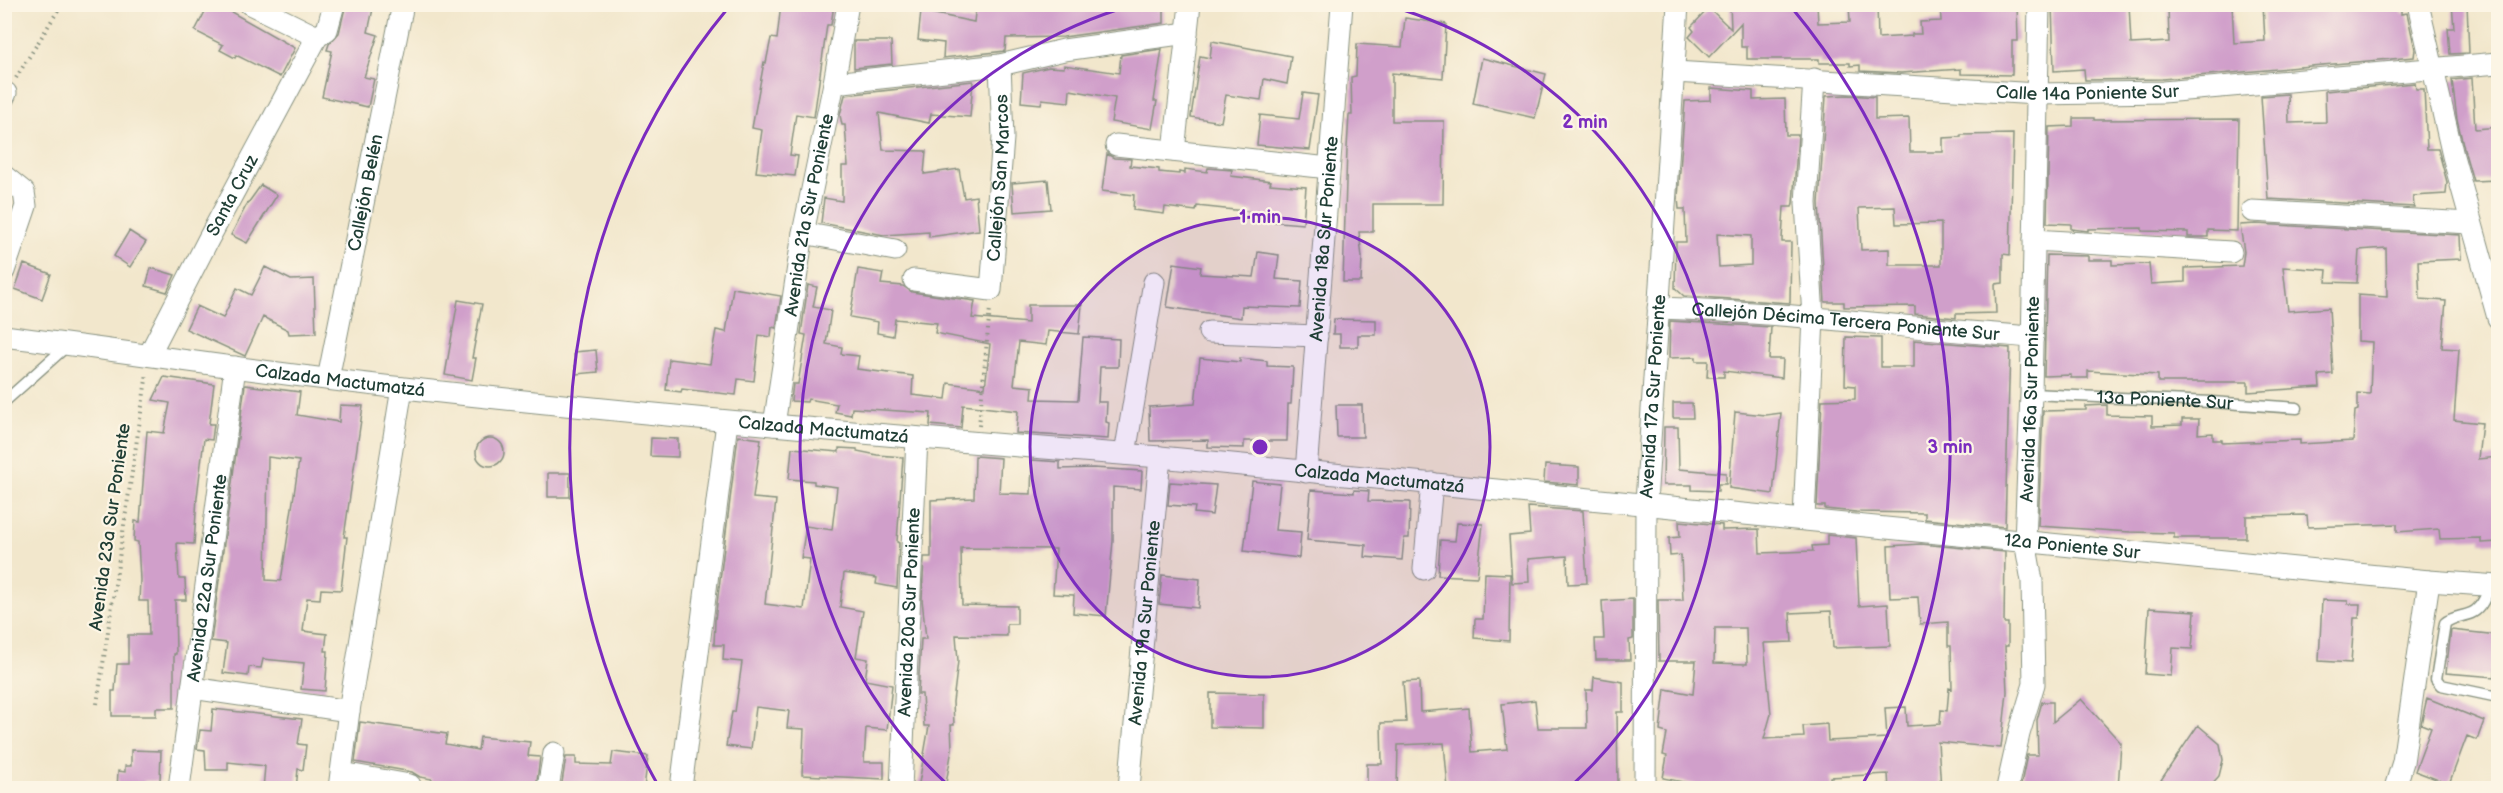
<svg xmlns="http://www.w3.org/2000/svg" width="2503" height="793" font-family="'Balsamiq Sans',sans-serif">
<style>
.building{fill:#d09fca;fill-rule:evenodd}
.lines{fill:none;stroke-linecap:round;stroke-linejoin:round}
.lane-casing{stroke:#889280;stroke-width:13}
.street-casing{stroke:#889280;stroke-width:23}
.path{stroke:#889280;stroke-width:4;stroke-dasharray:1.5 4.5;stroke-linecap:butt}
.lane{stroke:#fff;stroke-width:10}
.street{stroke:#fff;stroke-width:21}
.ring{fill:none;stroke:#7b2cbf;stroke-width:3}
.labels{text-anchor:middle;dominant-baseline:central;stroke-width:4.5;stroke-linejoin:round;paint-order:stroke}
.street-label{font-size:18px;fill:#1f3d34;stroke:#fcf5e5}
.centre{fill:#7b2cbf;stroke:#fcf5e5;stroke-width:3}
.ring-label{font-size:18px;text-anchor:middle;font-weight:bold;fill:#7b2cbf;stroke:#fcf5e5;stroke-width:4.5;stroke-linejoin:round;paint-order:stroke}
</style>
<rect width="100%" height="100%" fill="#fcf5e5"/>
<filter id="ink" filterUnits="userSpaceOnUse"><feTurbulence type="fractalNoise" baseFrequency=".0167" numOctaves="2"/><feDisplacementMap in="SourceGraphic" scale="12" xChannelSelector="R" yChannelSelector="G"/><feConvolveMatrix kernelMatrix="1 2 1 2 8 2 1 2 1" color-interpolation-filters="sRGB"/></filter>
<filter id="wash" filterUnits="userSpaceOnUse"><feTurbulence type="fractalNoise" baseFrequency=".008" numOctaves="4" result="noise"/><feDisplacementMap in="SourceGraphic" scale="24" xChannelSelector="R" yChannelSelector="G"/><feGaussianBlur stdDeviation="1.35" result="paint"/><feColorMatrix in="noise" values="0 0 0 0 0 0 0 0 0 0 0 0 0 0 0 0 0 1.4 0 .05"/><feComposite in="paint" operator="in"/></filter>
<g filter="url(#wash)">
<rect width="100%" height="100%" fill="#f2e7cc"/>
<g id="blocks">
<!-- building -->
<path class="building" d="M209 4H217L295 48 280 77 236 55 235 58 220 50 223 45 195 31Z
M346 4H374L368 32 378 35 364 77 374 79 368 107 322 97 332 51 327 50 329 44 339 33Z
M781 4H834L831 25H827L814 117 796 114 790 155 798 156 795 176 756 172 762 130 752 128 764 62 766 63 771 38 777 39Z
M976 4H1158L1157 10H1164V23L1063 37 1006 38 1005 51 943 58 944 43 918 40 921 11 974 22Z
M1730 4H1817L1818 23 1850 22 1849 4H1877L1878 38 1912 36V34H1921L1920 22 1941 21 1940 4H2017L2018 41H2012V75L1961 74V69L1901 73 1860 71V65L1850 66V63H1819V59H1747V47H1741V23L1709 57 1689 37 1694 31 1691 27 1709 8 1731 29Z
M2052 4H2129L2131 44 2169 42 2168 4H2232L2234 43 2265 41 2263 4H2401V14L2407 13 2415 49 2414 57 2162 79 2085 80 2084 69 2054 71Z
M2452 4H2467L2469 53 2450 54 2448 28H2454Z
M1405 18 1446 24 1443 78 1392 73V121H1444L1443 204H1373V232H1359L1362 257 1361 282H1343L1347 148 1349 115H1352L1351 77 1356 76 1357 44 1402 47Z
M854 41H891L892 64 854 68Z
M1212 41 1291 56 1287 84 1264 79 1261 100 1226 95 1221 122 1191 117 1200 56 1210 58Z
M1162 49 1154 101H1157L1152 129 1111 122 1115 98 1070 90 1069 102 1042 99 1041 104 1021 102 1023 73 1049 67 1064 68V65L1119 73 1121 55Z
M1482 58 1546 74 1535 118 1473 104Z
M2472 78 2475 129 2499 127V152H2495L2497 180 2473 181 2465 153 2457 119 2452 80Z
M973 81 970 117 931 114 929 123 879 113 883 150 926 151 924 174 959 169 964 198 976 196 979 230 929 237V232L884 235 821 223 824 198 842 201V166H848L845 125H842L840 115 845 95Z
M2415 83 2416 89H2424L2427 149H2438L2447 182 2446 194 2413 196 2414 207 2268 199 2261 96 2288 94 2289 123 2326 122 2325 91Z
M1711 88 1753 91V100L1785 99 1786 135H1798L1793 203 1792 207H1784L1782 239V242H1791L1790 303 1684 296 1675 288 1676 242H1686L1685 209H1679L1678 198 1685 101 1711 100ZM1717 234 1751 236V265L1719 267Z
M1303 93 1318 95 1310 150 1257 145 1260 115 1299 119Z
M1849 95 1875 97V119L1909 118 1910 152H1943V138L1961 137V135L2013 134 2010 255 2003 254V283L1995 284 1996 313 1956 314V318L1915 314V306L1844 307V302H1825L1819 203 1826 96ZM1895 207 1896 224 1941 223V265H1889V249L1861 250 1859 208Z
M2073 118H2094V120L2239 119 2237 231 2208 230V237H2188V232L2142 231V228L2088 229V231L2071 229V224L2047 223 2049 127 2073 126Z
M1107 154 1114 158 1131 159 1130 166 1159 169V172L1179 174V172L1185 173V169L1207 172 1208 168 1232 170 1231 176 1271 181 1270 184 1306 187 1303 224 1252 220 1253 212 1197 206 1196 211 1165 207 1164 214 1133 210 1134 195 1102 191Z
M1048 180 1051 209 1014 212 1012 183Z
M261 185 277 195 247 243 231 235 246 206Z
M2256 224 2460 235 2461 259 2418 261 2420 299 2446 301 2442 348 2459 349 2454 420 2482 423 2478 459 2499 457V542L2481 543V538L2440 539 2439 529 2397 532V524L2308 527 2307 515 2246 516V538H2174V533L2130 532 2038 526 2043 411 2086 410V406L2107 405V415L2152 416V426L2182 425V419H2199L2198 434 2213 433V440H2222V443L2300 440V444L2353 441 2355 411 2358 410V393L2370 394 2372 342 2358 341V295L2387 297 2386 248 2359 250 2357 283 2326 282 2327 270 2283 267 2288 311 2329 308 2333 374 2319 375 2320 387 2248 392V382H2158V375L2088 371V378H2071V375L2044 376 2047 255 2088 256V260H2112V265L2149 264 2151 284 2185 282V268L2242 266 2244 252 2240 225Z
M129 231 146 242 130 267 114 256Z
M1258 252 1279 255 1276 279 1302 281 1300 308 1242 306 1241 318 1167 307 1174 263 1201 267 1200 274 1254 277Z
M24 264 51 274 42 299 15 289Z
M265 267 291 280 314 279 316 333 289 334 288 330 263 317 245 356 186 329 197 306 223 318 237 288 251 295Z
M151 268 175 275 167 292 146 286Z
M858 269 883 273 881 284 903 286 912 292 975 301 972 318 1028 323V305H1082L1079 334 1048 331 1046 345 1019 342 1014 385 1033 387 1032 399 1078 400 1083 337 1119 339 1118 367H1100L1098 402H1107L1106 422 1109 423 1108 439 1016 433 1018 411 963 405 961 428 930 425 931 413 852 408 851 415 835 412 837 404 808 399 807 402 791 401 793 384H798L806 335 801 334 808 285 817 287 813 307 831 310 826 344 842 347 841 354 859 356 857 369 913 376 912 395 946 399 948 383 985 388 990 344 935 333 937 323 895 319 893 336 877 333 878 322 850 317Z
M733 288 781 296 776 328 772 327 771 337 759 335 754 381 738 379 736 395 682 389 681 392 666 390 669 359 710 364 716 330 726 332Z
M458 300 482 304 472 358H476L472 380 445 375Z
M1334 319 1376 320V335H1358V347H1340V334H1333Z
M1670 321 1771 327 1769 359H1783L1782 378 1724 371V377H1707L1708 361H1696V357L1669 358Z
M1846 337 1881 338V367H1914V340L2010 348 2005 527 1925 519V513L1856 512 1825 509V506H1817L1822 400 1855 399V386L1845 385Z
M596 350 598 372 576 374 574 352Z
M1200 358 1240 362V358L1267 361V366L1293 367 1291 404H1288L1287 441H1244V448L1208 447V440L1150 441 1149 407 1195 404Z
M164 377 214 384 209 424H214L212 440 204 439 197 497 194 544 177 543 179 579H185L186 600H175L176 654H174V708H156V716H112V691H115L117 664H128V635H149L148 601H139L140 580 138 542 134 541 135 521 140 522 147 431 164 433 170 403 153 400Z
M245 385 300 392 297 415 339 422 340 405 363 406 344 537H347L341 590 321 589 320 599 307 598 303 631 327 634 325 651H328L325 691 301 689 304 663 263 659 261 668 249 667 248 676 223 673 227 643 211 641ZM268 457 299 461 281 581 266 580Z
M1673 403H1692L1693 418H1673Z
M1336 405H1362L1363 437H1337Z
M1735 412 1766 415 1781 413 1773 494 1729 488Z
M1664 427H1678L1679 469 1726 473V484H1718V491L1692 490V485H1663Z
M738 436 761 439 753 498 776 500 765 604 804 609 810 559 801 558 806 526 832 530 837 487 814 484V481L789 479 792 448 839 452V448L857 449V451L877 455 903 457 897 542 899 543 897 588 876 584 877 578 844 573 840 607 863 611 856 657 868 659 865 680 892 685 887 730 866 728 864 762H884V779L802 775 804 729 787 728 789 711 756 707 751 749 726 746 732 712H735L742 662 723 660 724 645H714L715 620Z
M476 452a14 14 0 1 1 28 0a14 14 0 1 1-28 0Z
M651 438 678 439V457L650 456Z
M975 456 1001 458 999 493 1031 494 1032 460 1060 462V469L1093 468 1142 471 1141 489 1113 487V541L1106 616 1073 613 1074 595 1053 594 1056 549 961 548 962 605 1017 606V624H1007V636L956 635 958 661 953 702 954 725H951L952 749 945 789H918L929 726H924L922 694H918L921 639H926L922 599 924 557H931V500L974 498Z
M1545 465 1579 467V485L1544 482Z
M548 473H570V497H548Z
M1252 481 1280 484 1275 530 1301 532 1299 558 1244 551Z
M1170 482 1216 485 1212 515 1194 513 1195 507 1168 505Z
M1311 490 1354 493V490L1369 491 1368 501 1410 502 1409 538H1404L1402 560 1365 557 1366 545 1307 540Z
M1528 507 1583 511 1587 583 1568 584 1567 556 1528 559 1529 582 1512 583 1509 536 1530 534Z
M1679 521 1722 525V530L1759 529 1760 553 1813 551 1812 546 1827 545V535L1856 538 1859 606 1888 604 1890 646 1833 648 1831 611 1790 613 1792 642 1764 643 1771 714 1764 739 1804 737 1803 726 1827 724 1828 741 1887 738 1885 708 1906 707 1907 726 1940 724 1941 710 1947 711 1949 688 1952 689 1951 646H1948V622L1920 624 1918 597 1890 598 1888 546 1921 544 2005 552 2004 623H2008V646H2005L2007 692 2001 748 1938 742 1941 789H1889L1888 774 1830 777V789H1717L1663 778 1667 756 1663 755 1667 733 1660 731 1665 689 1693 694 1696 661H1659L1658 600H1683L1681 555 1670 556 1669 538 1680 537ZM1715 628H1746L1747 664 1714 663Z
M1457 523 1483 524 1477 577 1438 575 1440 540 1455 541Z
M1485 573 1510 574 1509 641 1474 638 1475 619H1483Z
M1162 575 1200 579 1198 608 1159 604Z
M1633 599V639L1629 640 1630 660H1596L1595 639H1604L1602 601Z
M2322 600 2348 601V604H2360L2359 618H2354L2351 663 2319 661Z
M2149 608 2195 611 2192 649 2173 648 2171 676 2145 674Z
M2451 630 2498 635 2495 677 2446 673Z
M1594 677 1623 682V712H1617L1618 786 1448 789 1444 743 1398 745 1397 789H1367V764H1382L1381 723 1406 722 1403 682 1419 681 1420 712 1469 708 1472 752 1507 749 1502 704 1535 700 1538 728H1587L1586 690H1593Z
M1210 693 1264 694V728L1210 727Z
M2427 698 2484 721 2477 740 2467 736 2449 784 2415 771 2431 728 2421 724Z
M2081 699 2121 743 2118 789H2020L2027 755H2038L2037 720 2042 702H2053V722Z
M213 709 302 719 298 744 306 745 303 770 298 769 296 789H263L265 766 228 762V770H206L205 750 197 749 200 730 211 731Z
M360 722 447 734 445 744 478 750 480 737 530 742 528 756 540 757 536 789H429L432 779 420 777 412 772 355 762Z
M2198 725 2220 744 2223 760 2219 776 2210 786 2200 789 2173 787 2161 780Z
M131 750 161 751 160 781H144V789H117L118 771 125 772V766H131Z
M613 752 648 756 644 788 561 789 566 757H576V764L611 765Z"/>
</g>
</g>
<g filter="url(#ink)">
<use href="#blocks" fill-opacity="0" stroke="#889280" stroke-width="1.5"/>
<g class="lines">
<!-- lane casing -->
<g class="lane-casing">
<g id="lane">
<path id="s1" d="M2031 394 2211 402 2297 408"/>
<path d="M4 402 69 344"/>
<path d="M2490 586C2487 593 2484 602 2479 607 2471 618 2455 614 2445 623L2436 679 2441 685 2498 697"/>
</g>
</g>
<!-- street casing -->
<g class="street-casing">
<g id="street">
<path d="M250 4 317 37"/>
<path d="M2418 4 2453 156 2498 318"/>
<path id="s2" d="M1674 72 2037 94 2163 92 2498 63"/>
<path d="M834 83 1000 65 1064 50 1187 33"/>
<path d="M4 97 6 93"/>
<path d="M1116 145 1329 168"/>
<path d="M1174 151 1190 4"/>
<path d="M4 176 24 192 26 206 4 271"/>
<path d="M2252 211 2470 223"/>
<path d="M803 233 895 250"/>
<path d="M2034 240 2231 252"/>
<path id="s3" d="M914 280 991 290 1003 138 1000 65"/>
<path id="s4" d="M1658 308C1784 312 1908 328 2033 337"/>
<path d="M1209 332 1317 336"/>
<path id="s5" d="M4 336C138 353 271 374 404 388 656 416 908 438 1160 457L2429 581 2498 586"/>
<path id="s6" d="M149 355 208 240 317 37 327 30 334 4"/>
<path id="s7" d="M328 379 403 4"/>
<path id="s8" d="M774 425 803 233 834 83 848 4"/>
<path d="M1125 454 1154 282"/>
<path id="s9" d="M1306 472 1342 4"/>
<path d="M1804 519 1813 317 1806 203 1814 79"/>
<path d="M1424 569 1432 483"/>
<path d="M192 688 349 711"/>
<path d="M342 773 410 785"/>
<path id="s10" d="M179 788 235 367"/>
<path d="M339 788 349 711 402 388"/>
<path d="M548 788 554 753"/>
<path d="M681 788 727 422"/>
<path id="s11" d="M901 788 917 438"/>
<path id="s12" d="M1129 788 1160 457"/>
<path id="s13" d="M1645 788 1646 503 1678 4"/>
<path id="s14" d="M2007 788 2019 734 2034 684 2032 581 2025 541 2031 394 2039 4"/>
<path d="M2395 788 2403 762 2429 581"/>
</g>
</g>
<!-- path -->
<path class="path" d="M16 78 62 4
M979 426 990 308
M97 704 147 373"/>
<!-- lane -->
<use href="#lane" class="lane"/>
<!-- street -->
<use href="#street" class="street"/>
</g>
</g>
<!-- distance rings -->
<circle cx="1260" cy="447" r="230" fill="#7b2cbf" fill-opacity=".12"/>
<g class="ring">
<circle cx="1260" cy="447" r="230"/>
<path d="M949 786A460 460 0 0 1 1133 5M1387 5A460 460 0 0 1 1571 786"/>
<path d="M659 787A690 690 0 0 1 728 8M1792 8A690 690 0 0 1 1861 787"/>
</g>
<g class="labels">
<!-- street labels -->
<g class="street-label">
<text stroke="none"><textPath href="#s2" startOffset="414">Calle 14a Poniente Sur</textPath></text>
<text stroke="none"><textPath href="#s3" startOffset="190">Callejón San Marcos</textPath></text>
<text stroke="none"><textPath href="#s7" startOffset="190">Callejón Belén</textPath></text>
<text stroke="none"><textPath href="#s6" startOffset="180">Santa Cruz</textPath></text>
<text stroke="none"><textPath href="#s8" startOffset="213">Avenida 21a Sur Poniente</textPath></text>
<text stroke="none"><textPath href="#s9" startOffset="234">Avenida 18a Sur Poniente</textPath></text>
<text stroke="none"><textPath href="#s4" startOffset="188">Callejón Décima Tercera Poniente Sur</textPath></text>
<text stroke="none"><textPath href="#s5" startOffset="339">Calzada Mactumatzá</textPath></text>
<text stroke="none"><textPath href="#s13" startOffset="392">Avenida 17a Sur Poniente</textPath></text>
<text stroke="none"><textPath href="#s14" startOffset="393">Avenida 16a Sur Poniente</textPath></text>
<text stroke="none"><textPath href="#s1" startOffset="134">13a Poniente Sur</textPath></text>
<text stroke="none"><textPath href="#s5" startOffset="825">Calzada Mactumatzá</textPath></text>
<text stroke="none"><textPath href="#s5" startOffset="1383">Calzada Mactumatzá</textPath></text>
<text transform="translate(110 527) rotate(-82)">Avenida 23a Sur Poniente</text>
<text stroke="none"><textPath href="#s5" startOffset="2079">12a Poniente Sur</textPath></text>
<text stroke="none"><textPath href="#s10" startOffset="212">Avenida 22a Sur Poniente</textPath></text>
<text stroke="none"><textPath href="#s11" startOffset="176">Avenida 20a Sur Poniente</textPath></text>
<text stroke="none"><textPath href="#s12" startOffset="166">Avenida 19a Sur Poniente</textPath></text>
</g>
</g>
<circle cx="1260" cy="447" r="9" class="centre"/>
<g class="ring-label">
<text x="1585" y="128">2 min</text>
<text x="1260" y="223">1 min</text>
<text x="1950" y="453">3 min</text>
</g>
<!-- margin -->
<rect width="2503" height="793" fill="none" stroke="#fcf5e5" stroke-width="24"/>
</svg>
